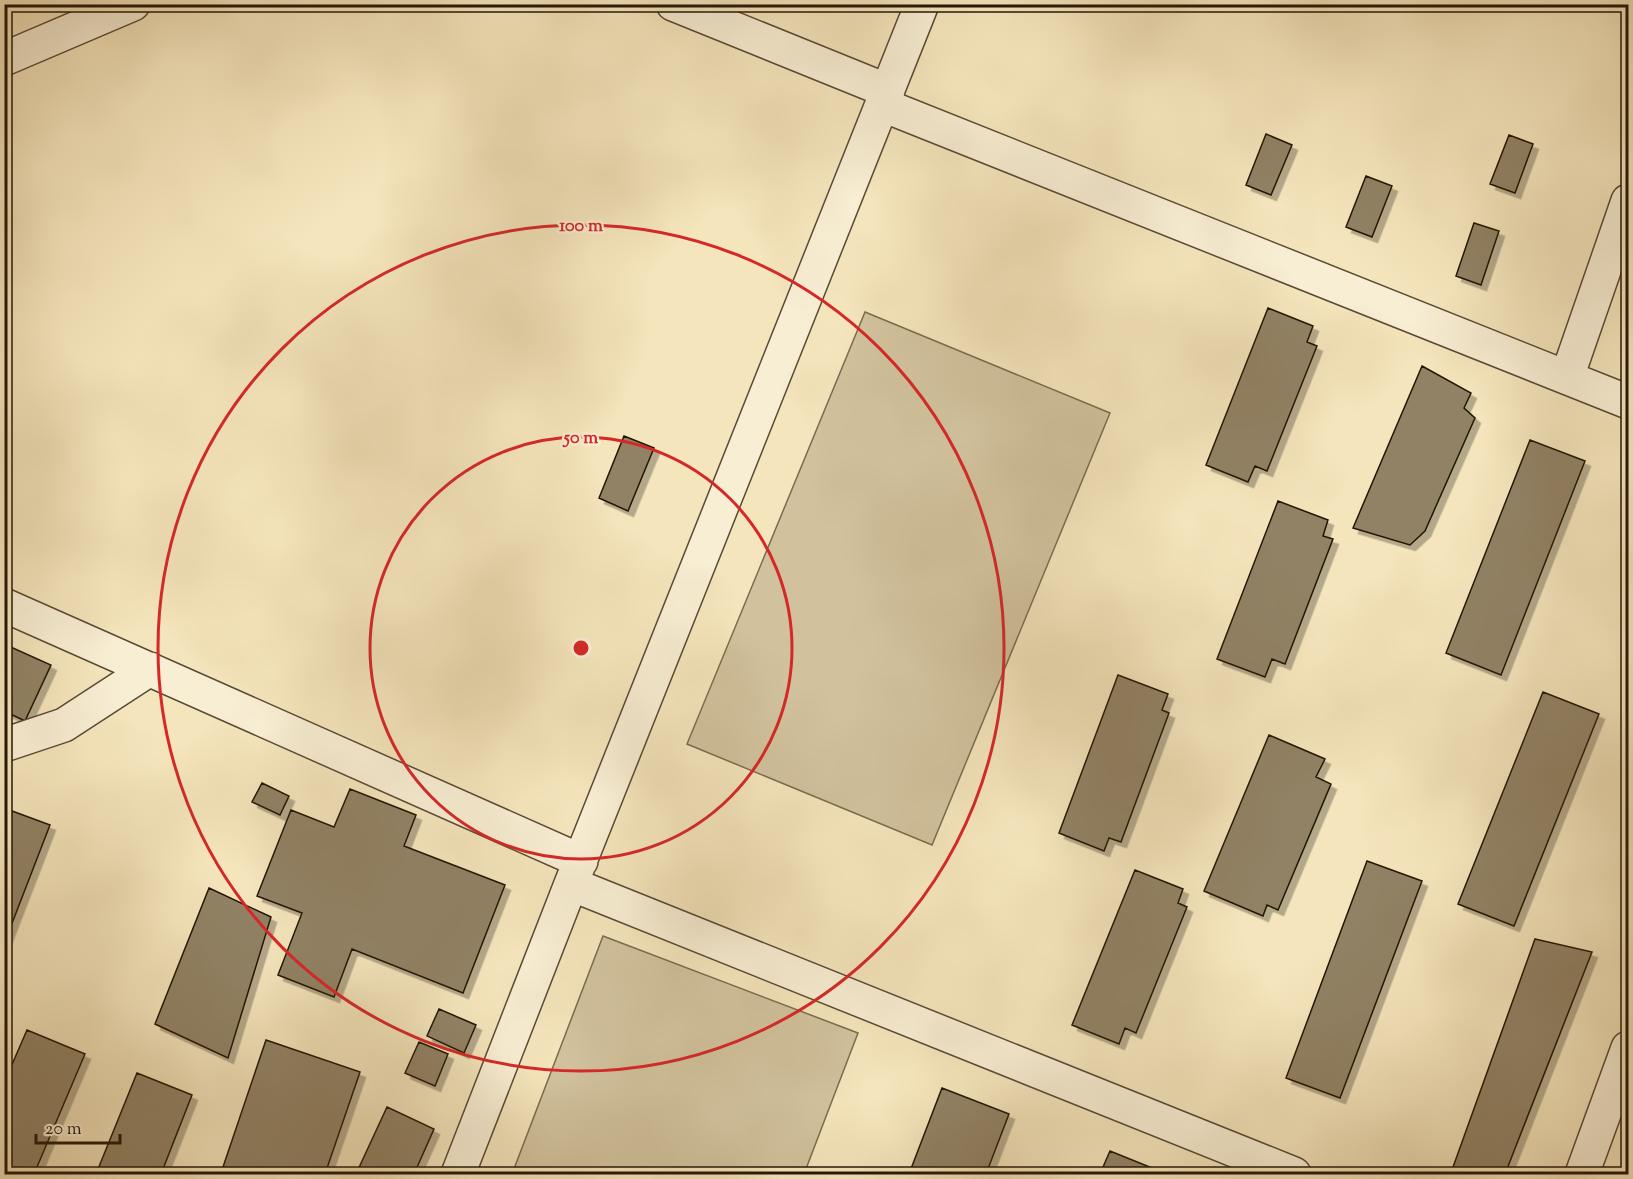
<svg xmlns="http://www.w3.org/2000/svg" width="1633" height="1179" font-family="'Sorts Mill Goudy',serif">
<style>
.green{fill:#d1c29d;stroke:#7a6c52;stroke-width:1.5}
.building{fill:#918265;stroke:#241706;stroke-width:1.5;filter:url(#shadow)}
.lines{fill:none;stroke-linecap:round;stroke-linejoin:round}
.minor-casing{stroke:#584a34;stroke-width:36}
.minor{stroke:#f8eed3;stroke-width:33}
.ring{fill:none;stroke:#d62828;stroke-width:3}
.centre{fill:#d62828;stroke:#f8eed3;stroke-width:3}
.ring-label{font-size:18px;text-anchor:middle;font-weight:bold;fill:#d62828;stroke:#f8eed3;stroke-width:4.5;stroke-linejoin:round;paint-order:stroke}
</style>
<defs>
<filter id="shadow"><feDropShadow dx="5.5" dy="5.5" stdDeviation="0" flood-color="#0004"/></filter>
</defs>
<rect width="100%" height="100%" fill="#f5e5bc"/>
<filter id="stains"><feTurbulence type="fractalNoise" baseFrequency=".00333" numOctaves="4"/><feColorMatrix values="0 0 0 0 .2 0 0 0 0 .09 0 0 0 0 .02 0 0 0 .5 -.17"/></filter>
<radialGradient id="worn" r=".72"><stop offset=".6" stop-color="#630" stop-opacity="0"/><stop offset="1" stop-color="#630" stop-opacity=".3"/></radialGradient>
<!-- green -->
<path class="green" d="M865 312 1110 413 932 845 687 744Z
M603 936 858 1033 804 1174H512Z"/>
<!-- building -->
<path class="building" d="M1266 134 1292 145 1271 195 1246 185Z
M1509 135 1533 144 1515 193 1490 184Z
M1366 176 1392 186 1372 237 1346 227Z
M1474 223 1499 231 1481 285 1456 276Z
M1268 308 1313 326 1307 342 1317 346 1267 471 1255 466 1248 482 1206 465Z
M1422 366 1471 393 1464 408 1475 418 1425 531 1410 545 1353 528Z
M624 436 654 448 628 511 599 498Z
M1530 440 1585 461 1501 675 1446 653Z
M1278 501 1328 520 1323 536 1333 539 1285 664 1272 659 1265 677 1217 659Z
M4 644 51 665 25 721 4 711Z
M1118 675 1168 694 1162 710 1169 713 1121 842 1109 838 1104 851 1059 833Z
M1543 692 1599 714 1514 926 1458 904Z
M1269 735 1325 759 1316 777 1331 784 1278 910 1267 905 1263 916 1204 891Z
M262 783 289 796 280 815 252 802Z
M350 789 416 815 404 846 505 885 463 993 352 949 334 997 278 975 302 913 257 896 291 810 334 827Z
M4 808 50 825 4 944Z
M1367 861 1422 881 1340 1098 1286 1078Z
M1135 870 1183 889 1178 903 1187 907 1136 1033 1125 1028 1119 1044 1072 1025Z
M209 888 271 917 228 1058 155 1024Z
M1535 939 1592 952 1505 1174H1482L1452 1170Z
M439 1009 476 1025 464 1053 427 1036Z
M27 1030 85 1054 34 1174H4V1083Z
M266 1040 360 1072 325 1174H245L223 1167Z
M419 1042 448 1054 435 1086 405 1073Z
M137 1073 192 1095 161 1174H96Z
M942 1088 1009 1114 986 1174H909Z
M387 1107 434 1129 414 1174H356Z
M1110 1151 1167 1174H1100Z"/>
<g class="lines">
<!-- minor casing -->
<g class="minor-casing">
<path id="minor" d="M673 4 888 91
M4 59 133 4
M883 105 1628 402
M1567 377 1628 201
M4 605 581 861
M4 745 64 725 150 669
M571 884 1294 1174
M458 1174 571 884 922 4
M1582 1174 1628 1048"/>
</g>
<!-- minor -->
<use href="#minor" class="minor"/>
</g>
<!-- distance rings -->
<g class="ring">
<circle cx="581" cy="648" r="211"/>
<circle cx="581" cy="648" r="423"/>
</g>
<circle cx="581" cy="648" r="9" class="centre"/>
<g class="ring-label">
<text x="581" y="231">100 m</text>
<text x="581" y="443">50 m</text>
</g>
<!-- margin -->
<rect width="1633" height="1179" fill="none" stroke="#f5e5bc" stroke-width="24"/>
<rect x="6" y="6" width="1621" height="1167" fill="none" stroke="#241706" stroke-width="3"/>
<rect x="12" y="12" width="1609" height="1155" fill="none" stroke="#241706" stroke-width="1.5"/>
<!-- scale -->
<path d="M36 1134v9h84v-9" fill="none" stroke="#241706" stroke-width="3"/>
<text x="45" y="1134" font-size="18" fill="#241706" stroke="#f8eed3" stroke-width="4.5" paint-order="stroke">20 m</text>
<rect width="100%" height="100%" filter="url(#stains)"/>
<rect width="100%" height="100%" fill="url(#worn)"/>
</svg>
